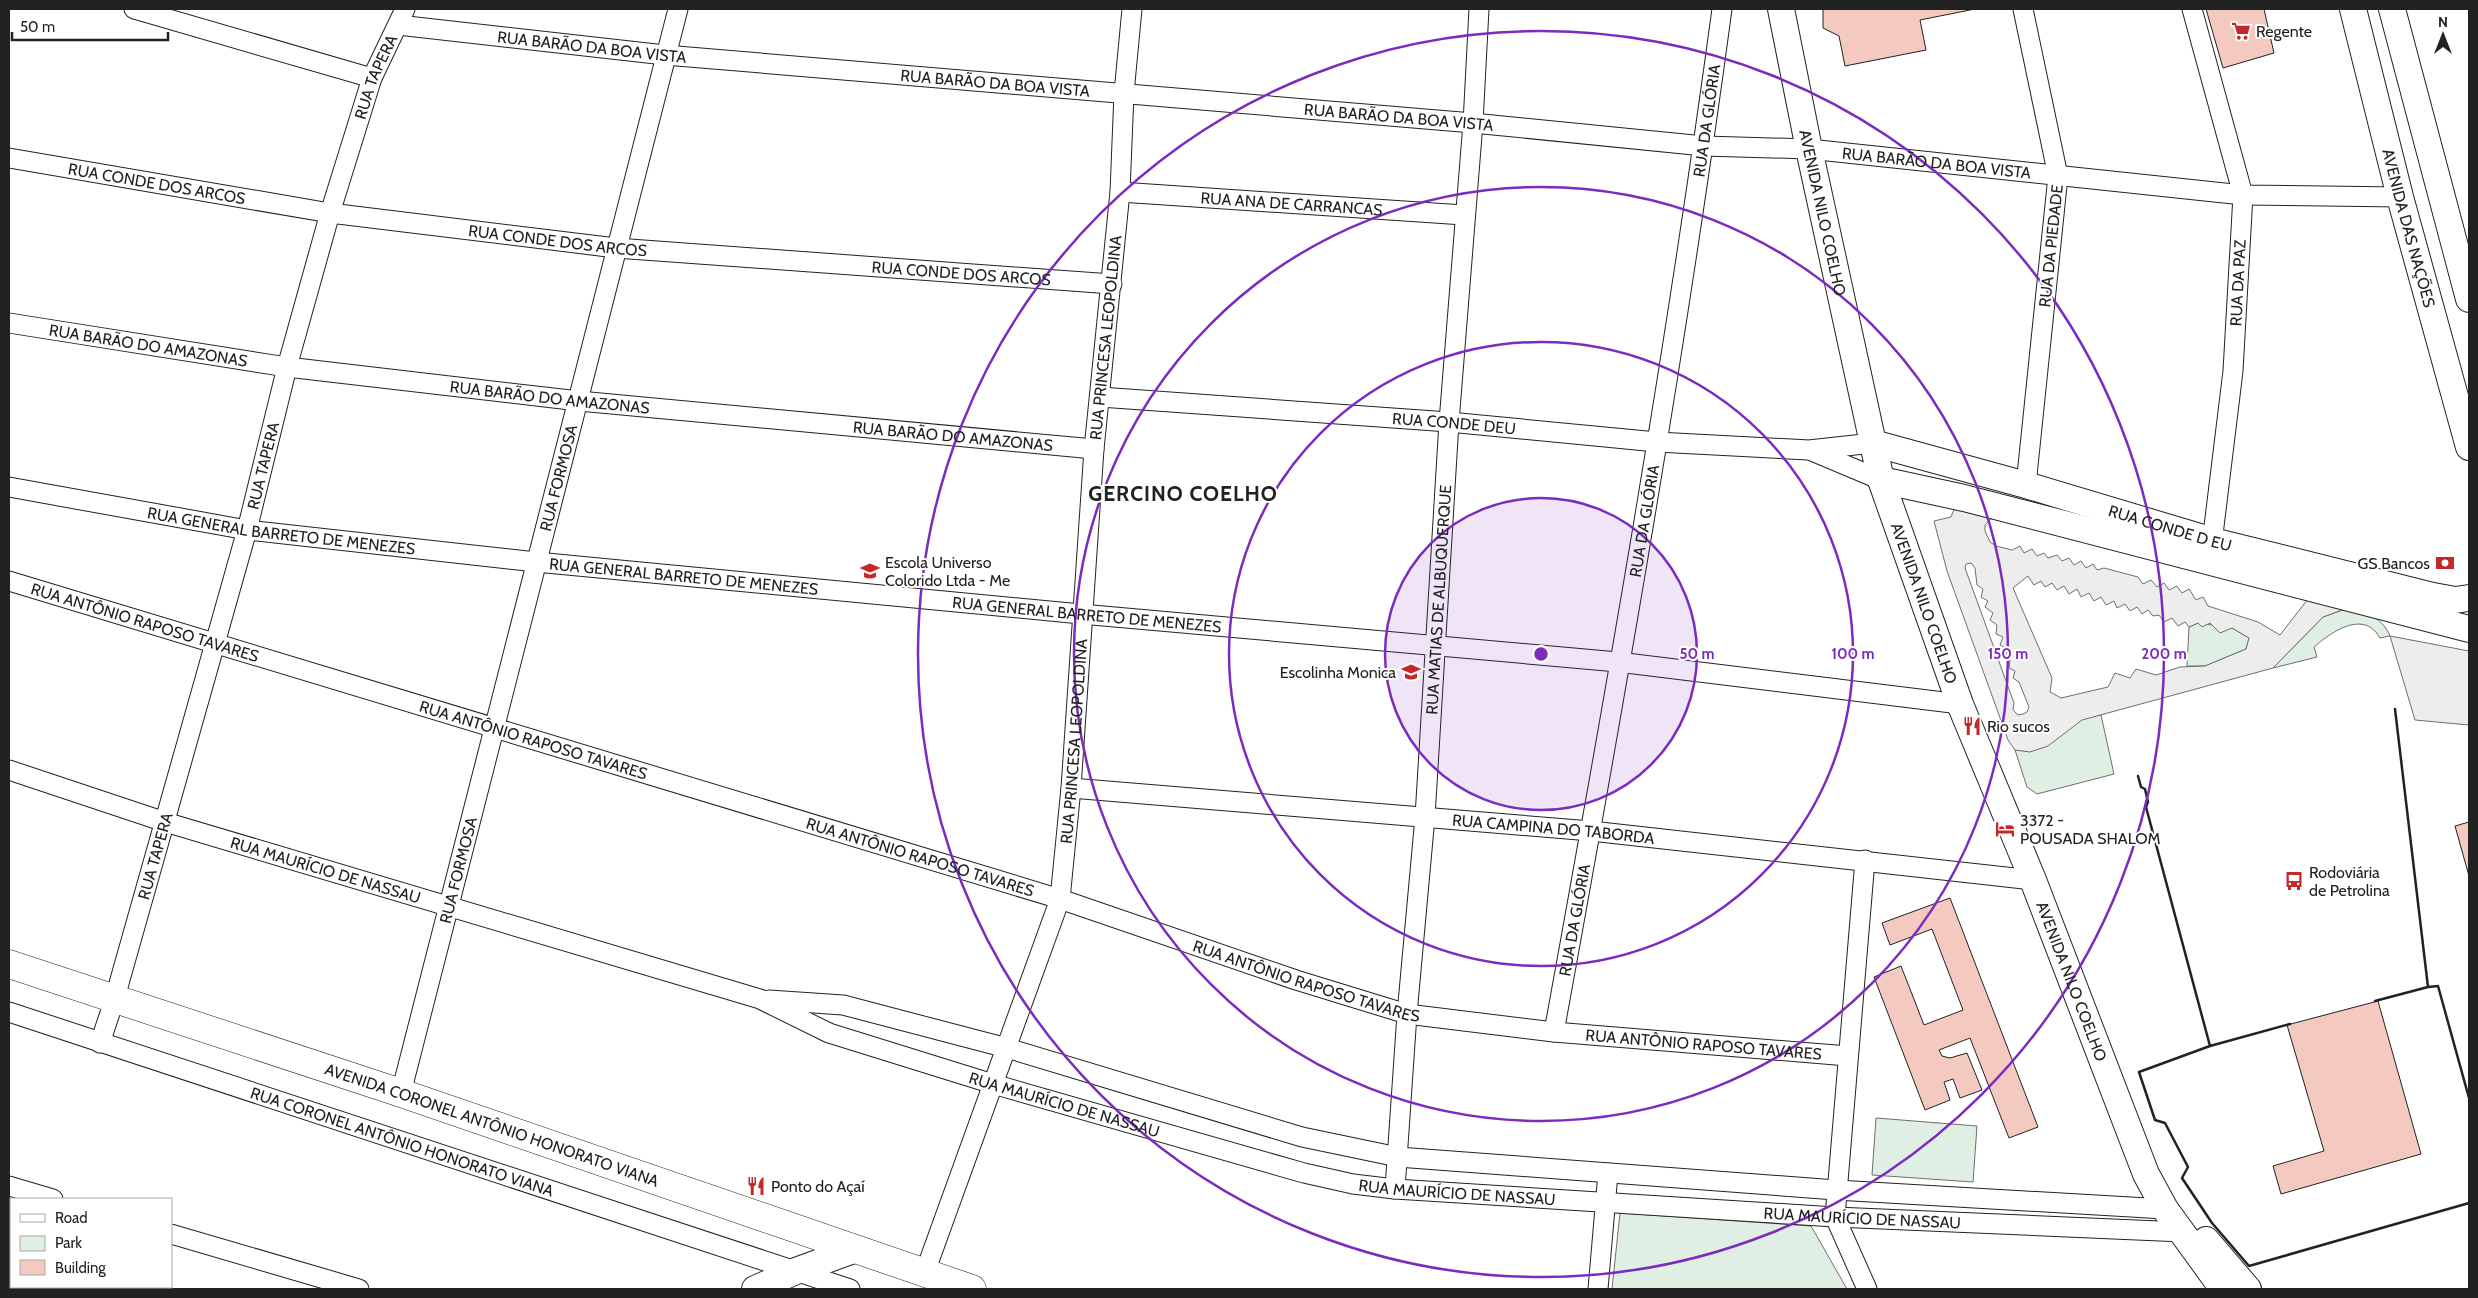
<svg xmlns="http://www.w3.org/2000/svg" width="2478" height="1298" font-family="Cabin,sans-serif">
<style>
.green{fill:#e0efe3;stroke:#6f6f6f}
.parking{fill:#ededed;stroke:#6f6f6f;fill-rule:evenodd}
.building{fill:#f3c9c0;stroke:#222}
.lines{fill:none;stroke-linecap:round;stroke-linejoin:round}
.street-casing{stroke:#222;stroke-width:21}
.secondary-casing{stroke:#222;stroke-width:28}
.highway-casing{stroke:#222;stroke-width:29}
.street{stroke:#fff;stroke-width:19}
.secondary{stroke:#fff;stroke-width:26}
.highway{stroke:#fff;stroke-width:28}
.wall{stroke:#222;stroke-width:2.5}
.ring{fill:none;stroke:#7b2cbf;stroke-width:2.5}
.labels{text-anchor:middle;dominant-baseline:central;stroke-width:4;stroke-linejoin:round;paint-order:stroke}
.poi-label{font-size:16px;fill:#222;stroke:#fff;text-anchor:start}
.street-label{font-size:16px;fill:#222;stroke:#fff}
.district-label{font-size:21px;font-weight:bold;letter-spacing:1px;fill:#222;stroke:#fff}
.centre{fill:#7b2cbf;stroke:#fff;stroke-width:2.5}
.ring-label{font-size:15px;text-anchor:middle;font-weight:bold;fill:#7b2cbf;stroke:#fff;stroke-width:4;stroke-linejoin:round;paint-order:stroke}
</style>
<rect width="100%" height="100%" fill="#fff"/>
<!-- green -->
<path class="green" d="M2345 609C2365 613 2381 615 2390 636L2380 638C2364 609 2331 632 2314 647L2317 657 2273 668 2323 617Z
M2198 623 2232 628 2249 638 2246 649 2205 666H2187L2189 627Z
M2101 715 2114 774 2037 794 2027 787 2015 750C2050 755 2054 734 2081 720 2087 717 2094 716 2101 715Z
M1876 1118 1977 1126 1973 1182 1872 1175Z
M1620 1213 1811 1226 1847 1289H1612Z"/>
<!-- parking -->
<path class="parking" d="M1955 507 1994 516 1985 525V531L1990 542 1996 546 2012 550 2020 546 2024 553 2032 549 2037 556 2044 553 2048 558 2057 555 2062 561 2069 558 2074 565 2081 561 2086 568 2093 564 2097 570 2104 568 2138 577 2143 584 2151 580 2157 587 2164 583 2169 590 2177 586 2182 593 2189 589 2196 600 2203 597 2208 606 2258 622 2280 635 2311 595 2345 609 2323 617 2273 668 2082 720 2048 746 2030 752 2015 750 2008 740 1947 571 1934 521 1951 517ZM1971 563 1975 568 1977 585 1983 589 1981 597 1988 601 1985 607 1993 613 1990 620 1997 625 1996 634 2003 637 2000 645 2007 649 2005 656 2010 660 2009 668 2015 671 2013 678 2019 682 2029 707 2027 712 2023 714 2018 715 2013 710 2014 703 1965 568 1966 564ZM2028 576 2034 585 2041 581 2045 587 2052 583 2057 590 2064 586 2069 594 2077 589 2081 597 2089 593 2094 601 2101 597 2106 605 2114 601 2117 608 2125 604 2130 611 2137 607 2142 614 2148 610 2153 616 2159 615 2164 622 2172 618 2178 626 2185 622 2189 627 2198 623 2202 627 2210 623 2220 633 2232 628 2249 638 2246 649 2205 666 2180 667 2156 675 2136 669 2130 678 2115 673 2108 687 2061 698 2050 692 2052 678 2013 588Z
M2390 636 2469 651V725L2415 720Z"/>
<!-- building -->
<path class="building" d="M1823 9H1975L1920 20 1926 50 1845 66 1839 36 1823 28Z
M2206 9H2264L2274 53 2223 68Z
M2469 822V876L2455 826Z
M1950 898 2038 1127 2009 1138 1970 1038 1939 1050 1942 1056 1950 1058 1967 1053 1982 1090 1960 1098 1953 1079 1944 1082 1950 1100 1925 1110 1874 977 1901 966 1924 1025 1963 1010 1932 929 1890 945 1882 923Z
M2378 1001 2421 1154 2281 1194 2273 1166 2324 1151 2287 1025Z"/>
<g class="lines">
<!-- street casing -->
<g class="street-casing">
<g id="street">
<path d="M134 9 372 78"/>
<path d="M2023 9 2058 176 2026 485"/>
<path d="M2192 9 2243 195 2233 371 2211 551"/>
<path id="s1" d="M398 25 665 55 1473 123 1704 146 1809 149 2243 195 2400 197"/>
<path id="s2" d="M9 158 330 213 616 248 1112 284"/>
<path id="s3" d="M1120 192 1464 215"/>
<path id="s4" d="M9 323 287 367 579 401 1094 449"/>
<path id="s5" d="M1100 397 1449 422 1657 442 1809 450 1873 443"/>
<path d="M1812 451 1881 480"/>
<path id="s6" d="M9 487 247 530 536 562 1081 614 1618 662 1960 704"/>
<path id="s7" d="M9 581 1060 899 1296 980 1407 1014 1554 1032 1848 1056"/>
<path id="s8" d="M9 770 165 822 760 999 829 1033 993 1084 1304 1173 1353 1184 1395 1189 1835 1217 2183 1232"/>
<path id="s9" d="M1071 788 1591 831 2033 880"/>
<path d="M1865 860 1835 1217 1867 1289"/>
<path d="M769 1000 843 1005 1007 1048 1302 1137 1398 1157 1836 1190 2165 1209"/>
<path id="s10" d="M9 1012 850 1289"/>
<path id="s11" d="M1554 1032C1616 692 1676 351 1722 9"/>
<path id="s12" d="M100 1043 114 1001 247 530 287 367 330 213 372 78 405 9"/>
<path id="s13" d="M401 1093 678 9"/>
<path d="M9 1186 53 1199"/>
<path id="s14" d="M1395 1189 1407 1014 1425 817 1449 422 1473 123 1479 9"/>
<path d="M171 1234 359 1289"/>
<path id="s15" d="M925 1272 1060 899 1071 788 1094 449 1120 192 1124 93 1132 9"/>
<path d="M1598 1289 1608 1173"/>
</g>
</g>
<!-- secondary casing -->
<g class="secondary-casing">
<g id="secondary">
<path id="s16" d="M1781 9 1809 149 1881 480 1960 704 2033 880 2146 1174 2165 1209 2223 1289"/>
<path id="s17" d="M2353 9 2400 197 2469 447"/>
<path d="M2392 9 2469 299"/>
<path id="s18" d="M1873 443 2026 485 2213 541 2433 596 2455 600 2469 598"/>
<path d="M1881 480 1964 498 2469 629"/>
<path d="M2206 1240 2248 1289"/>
<path d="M755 1289 796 1271 856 1249"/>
</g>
</g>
<!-- highway casing -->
<g class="highway-casing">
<g id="highway">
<path id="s19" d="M9 964 401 1093 972 1289"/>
</g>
</g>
<!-- street -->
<use href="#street" class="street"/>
<!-- secondary -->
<use href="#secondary" class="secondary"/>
<!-- highway -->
<use href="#highway" class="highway"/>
<!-- wall -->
<path class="wall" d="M2138 776 2141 787 2145 789 2148 802 2146 807 2210 1046 2290 1024
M2428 987 2438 986 2469 1098
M2375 1001 2428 987 2395 709
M2210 1046 2139 1072 2155 1120 2165 1123 2188 1167 2182 1178 2212 1223 2249 1266 2469 1203"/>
</g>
<!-- distance rings -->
<circle cx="1541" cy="654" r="156" fill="#7b2cbf" fill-opacity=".12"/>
<g class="ring">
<circle cx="1541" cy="654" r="156"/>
<circle cx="1541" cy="654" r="312"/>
<circle cx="1541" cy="654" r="467"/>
<circle cx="1541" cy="654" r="623"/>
</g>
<!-- icons -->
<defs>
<g id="supermarket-bare" transform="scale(1.5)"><path d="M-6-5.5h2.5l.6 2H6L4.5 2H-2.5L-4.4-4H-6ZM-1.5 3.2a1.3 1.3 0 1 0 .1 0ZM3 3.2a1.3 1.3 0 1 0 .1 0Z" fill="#c62828" stroke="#fff" stroke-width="2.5" paint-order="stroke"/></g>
<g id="bank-bare" transform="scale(1.5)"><path d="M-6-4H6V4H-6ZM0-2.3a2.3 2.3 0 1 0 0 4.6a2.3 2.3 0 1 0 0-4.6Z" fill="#c62828" stroke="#fff" stroke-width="2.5" paint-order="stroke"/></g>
<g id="school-bare" transform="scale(1.5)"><path d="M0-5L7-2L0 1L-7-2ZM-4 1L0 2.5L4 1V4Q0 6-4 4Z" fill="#c62828" stroke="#fff" stroke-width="2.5" paint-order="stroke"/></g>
<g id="restaurant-bare" transform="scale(1.5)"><path d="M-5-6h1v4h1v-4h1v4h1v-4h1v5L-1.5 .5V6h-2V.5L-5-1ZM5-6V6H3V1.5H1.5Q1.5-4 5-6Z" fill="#c62828" stroke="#fff" stroke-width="2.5" paint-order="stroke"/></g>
<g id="hotel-bare" transform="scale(1.5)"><path d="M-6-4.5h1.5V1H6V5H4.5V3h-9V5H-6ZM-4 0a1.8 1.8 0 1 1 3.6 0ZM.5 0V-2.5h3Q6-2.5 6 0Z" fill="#c62828" stroke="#fff" stroke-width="2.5" paint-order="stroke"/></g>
<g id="bus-bare" transform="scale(1.5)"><path d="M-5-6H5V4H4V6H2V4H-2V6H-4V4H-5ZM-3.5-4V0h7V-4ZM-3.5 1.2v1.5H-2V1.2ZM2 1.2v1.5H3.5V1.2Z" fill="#c62828" stroke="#fff" stroke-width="2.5" paint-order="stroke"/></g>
</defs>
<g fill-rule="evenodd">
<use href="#supermarket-bare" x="2241" y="31"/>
<use href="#bank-bare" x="2445" y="563"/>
<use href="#school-bare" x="870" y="571"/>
<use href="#school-bare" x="1411" y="672"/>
<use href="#restaurant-bare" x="1972" y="726"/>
<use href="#hotel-bare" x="2005" y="829"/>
<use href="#bus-bare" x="2294" y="881"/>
<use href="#restaurant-bare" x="756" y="1186"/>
</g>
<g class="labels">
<!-- poi labels -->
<g class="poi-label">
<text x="2256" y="31">Regente</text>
<text x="885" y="562">Escola Universo<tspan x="885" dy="18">Colorido Ltda - Me</tspan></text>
<text x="2430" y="563" text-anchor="end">GS Bancos</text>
<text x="1396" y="672" text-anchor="end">Escolinha Monica</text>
<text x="1987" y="726">Rio sucos</text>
<text x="2020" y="820">3372 -<tspan x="2020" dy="18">POUSADA SHALOM</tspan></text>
<text x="2309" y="872">Rodoviária<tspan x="2309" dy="18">de Petrolina</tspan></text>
<text x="771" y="1186">Ponto do Açaí</text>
</g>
<!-- street labels -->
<g class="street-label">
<text stroke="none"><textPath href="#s1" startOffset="195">RUA BARÃO DA BOA VISTA</textPath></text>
<text stroke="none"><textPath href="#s12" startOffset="1005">RUA TAPERA</textPath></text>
<text stroke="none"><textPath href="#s1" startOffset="600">RUA BARÃO DA BOA VISTA</textPath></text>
<text stroke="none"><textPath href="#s1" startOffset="1005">RUA BARÃO DA BOA VISTA</textPath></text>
<text stroke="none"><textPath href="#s11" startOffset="924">RUA DA GLÓRIA</textPath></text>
<text stroke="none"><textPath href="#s1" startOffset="1545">RUA BARÃO DA BOA VISTA</textPath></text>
<text stroke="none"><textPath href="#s2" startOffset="150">RUA CONDE DOS ARCOS</textPath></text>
<text stroke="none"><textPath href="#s3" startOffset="172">RUA ANA DE CARRANCAS</textPath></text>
<text stroke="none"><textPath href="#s16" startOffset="208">AVENIDA NILO COELHO</textPath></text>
<text stroke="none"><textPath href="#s17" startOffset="226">AVENIDA DAS NAÇÕES</textPath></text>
<text stroke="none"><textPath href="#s2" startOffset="555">RUA CONDE DOS ARCOS</textPath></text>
<text transform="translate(2051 246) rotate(-84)">RUA DA PIEDADE</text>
<text stroke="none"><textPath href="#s2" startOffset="960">RUA CONDE DOS ARCOS</textPath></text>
<text transform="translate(2238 283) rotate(-87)">RUA DA PAZ</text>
<text stroke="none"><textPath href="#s15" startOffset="960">RUA PRINCESA LEOPOLDINA</textPath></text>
<text stroke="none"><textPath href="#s4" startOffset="141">RUA BARÃO DO AMAZONAS</textPath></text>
<text stroke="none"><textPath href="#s4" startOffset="546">RUA BARÃO DO AMAZONAS</textPath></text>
<text stroke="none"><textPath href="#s5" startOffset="355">RUA CONDE DEU</textPath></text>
<text stroke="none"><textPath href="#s4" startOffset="951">RUA BARÃO DO AMAZONAS</textPath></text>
<text stroke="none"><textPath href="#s12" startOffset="600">RUA TAPERA</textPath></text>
<text stroke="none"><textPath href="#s13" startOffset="635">RUA FORMOSA</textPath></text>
<text stroke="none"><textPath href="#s11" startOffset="519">RUA DA GLÓRIA</textPath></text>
<text stroke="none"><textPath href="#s18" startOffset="309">RUA CONDE D EU</textPath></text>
<text stroke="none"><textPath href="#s6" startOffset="276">RUA GENERAL BARRETO DE MENEZES</textPath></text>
<text stroke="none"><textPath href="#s6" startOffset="681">RUA GENERAL BARRETO DE MENEZES</textPath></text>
<text stroke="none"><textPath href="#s14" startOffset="591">RUA MATIAS DE ALBUQUERQUE</textPath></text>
<text stroke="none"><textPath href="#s16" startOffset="612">AVENIDA NILO COELHO</textPath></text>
<text stroke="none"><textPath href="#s6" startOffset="1086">RUA GENERAL BARRETO DE MENEZES</textPath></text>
<text stroke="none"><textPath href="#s7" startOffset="142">RUA ANTÔNIO RAPOSO TAVARES</textPath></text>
<text stroke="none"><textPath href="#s7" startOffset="548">RUA ANTÔNIO RAPOSO TAVARES</textPath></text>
<text stroke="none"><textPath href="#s15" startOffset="555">RUA PRINCESA LEOPOLDINA</textPath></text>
<text stroke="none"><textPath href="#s9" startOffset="484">RUA CAMPINA DO TABORDA</textPath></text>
<text stroke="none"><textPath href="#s12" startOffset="195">RUA TAPERA</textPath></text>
<text stroke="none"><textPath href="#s7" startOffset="952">RUA ANTÔNIO RAPOSO TAVARES</textPath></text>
<text stroke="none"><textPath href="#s8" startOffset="332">RUA MAURÍCIO DE NASSAU</textPath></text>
<text stroke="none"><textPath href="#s13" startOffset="230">RUA FORMOSA</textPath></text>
<text stroke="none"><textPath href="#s11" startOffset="114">RUA DA GLÓRIA</textPath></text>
<text stroke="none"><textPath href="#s7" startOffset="1358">RUA ANTÔNIO RAPOSO TAVARES</textPath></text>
<text stroke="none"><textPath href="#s16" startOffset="1018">AVENIDA NILO COELHO</textPath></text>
<text stroke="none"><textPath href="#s7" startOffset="1762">RUA ANTÔNIO RAPOSO TAVARES</textPath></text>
<text stroke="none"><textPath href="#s8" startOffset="1108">RUA MAURÍCIO DE NASSAU</textPath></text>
<text stroke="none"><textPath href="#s19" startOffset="509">AVENIDA CORONEL ANTÔNIO HONORATO VIANA</textPath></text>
<text stroke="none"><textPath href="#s10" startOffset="414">RUA CORONEL ANTÔNIO HONORATO VIANA</textPath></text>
<text stroke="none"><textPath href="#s8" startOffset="1512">RUA MAURÍCIO DE NASSAU</textPath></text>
<text stroke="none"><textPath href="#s8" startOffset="1918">RUA MAURÍCIO DE NASSAU</textPath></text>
</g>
<!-- district labels -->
<g class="district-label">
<text x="1183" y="493">GERCINO COELHO</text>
</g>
</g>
<circle cx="1541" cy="654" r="8" class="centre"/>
<g class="ring-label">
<text x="1697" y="659">50 m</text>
<text x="1853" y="659">100 m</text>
<text x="2008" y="659">150 m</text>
<text x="2164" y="659">200 m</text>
</g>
<!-- border -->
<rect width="2478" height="1298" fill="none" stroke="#222222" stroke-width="20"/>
<!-- legend -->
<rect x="10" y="1198" width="162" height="90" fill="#ffffff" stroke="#a7a7a7"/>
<rect x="20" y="1214" width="25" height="8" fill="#ffffff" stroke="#a7a7a7"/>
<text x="55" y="1223" font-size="15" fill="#222222">Road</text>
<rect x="20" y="1236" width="25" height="15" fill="#e0efe3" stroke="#a7a7a7"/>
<text x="55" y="1248" font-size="15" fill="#222222">Park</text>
<rect x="20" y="1260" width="25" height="15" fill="#f3c9c0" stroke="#a7a7a7"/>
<text x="55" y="1273" font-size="15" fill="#222222">Building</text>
<!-- north arrow -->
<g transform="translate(2443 35)" stroke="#ffffff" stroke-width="4" paint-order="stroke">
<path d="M0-4L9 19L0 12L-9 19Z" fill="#222222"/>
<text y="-8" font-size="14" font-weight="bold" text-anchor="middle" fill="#222222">N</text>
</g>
<!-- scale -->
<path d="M12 32v8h156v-8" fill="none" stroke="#222222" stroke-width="2.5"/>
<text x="20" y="32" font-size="15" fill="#222222" stroke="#ffffff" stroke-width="4" paint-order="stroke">50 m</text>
</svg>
